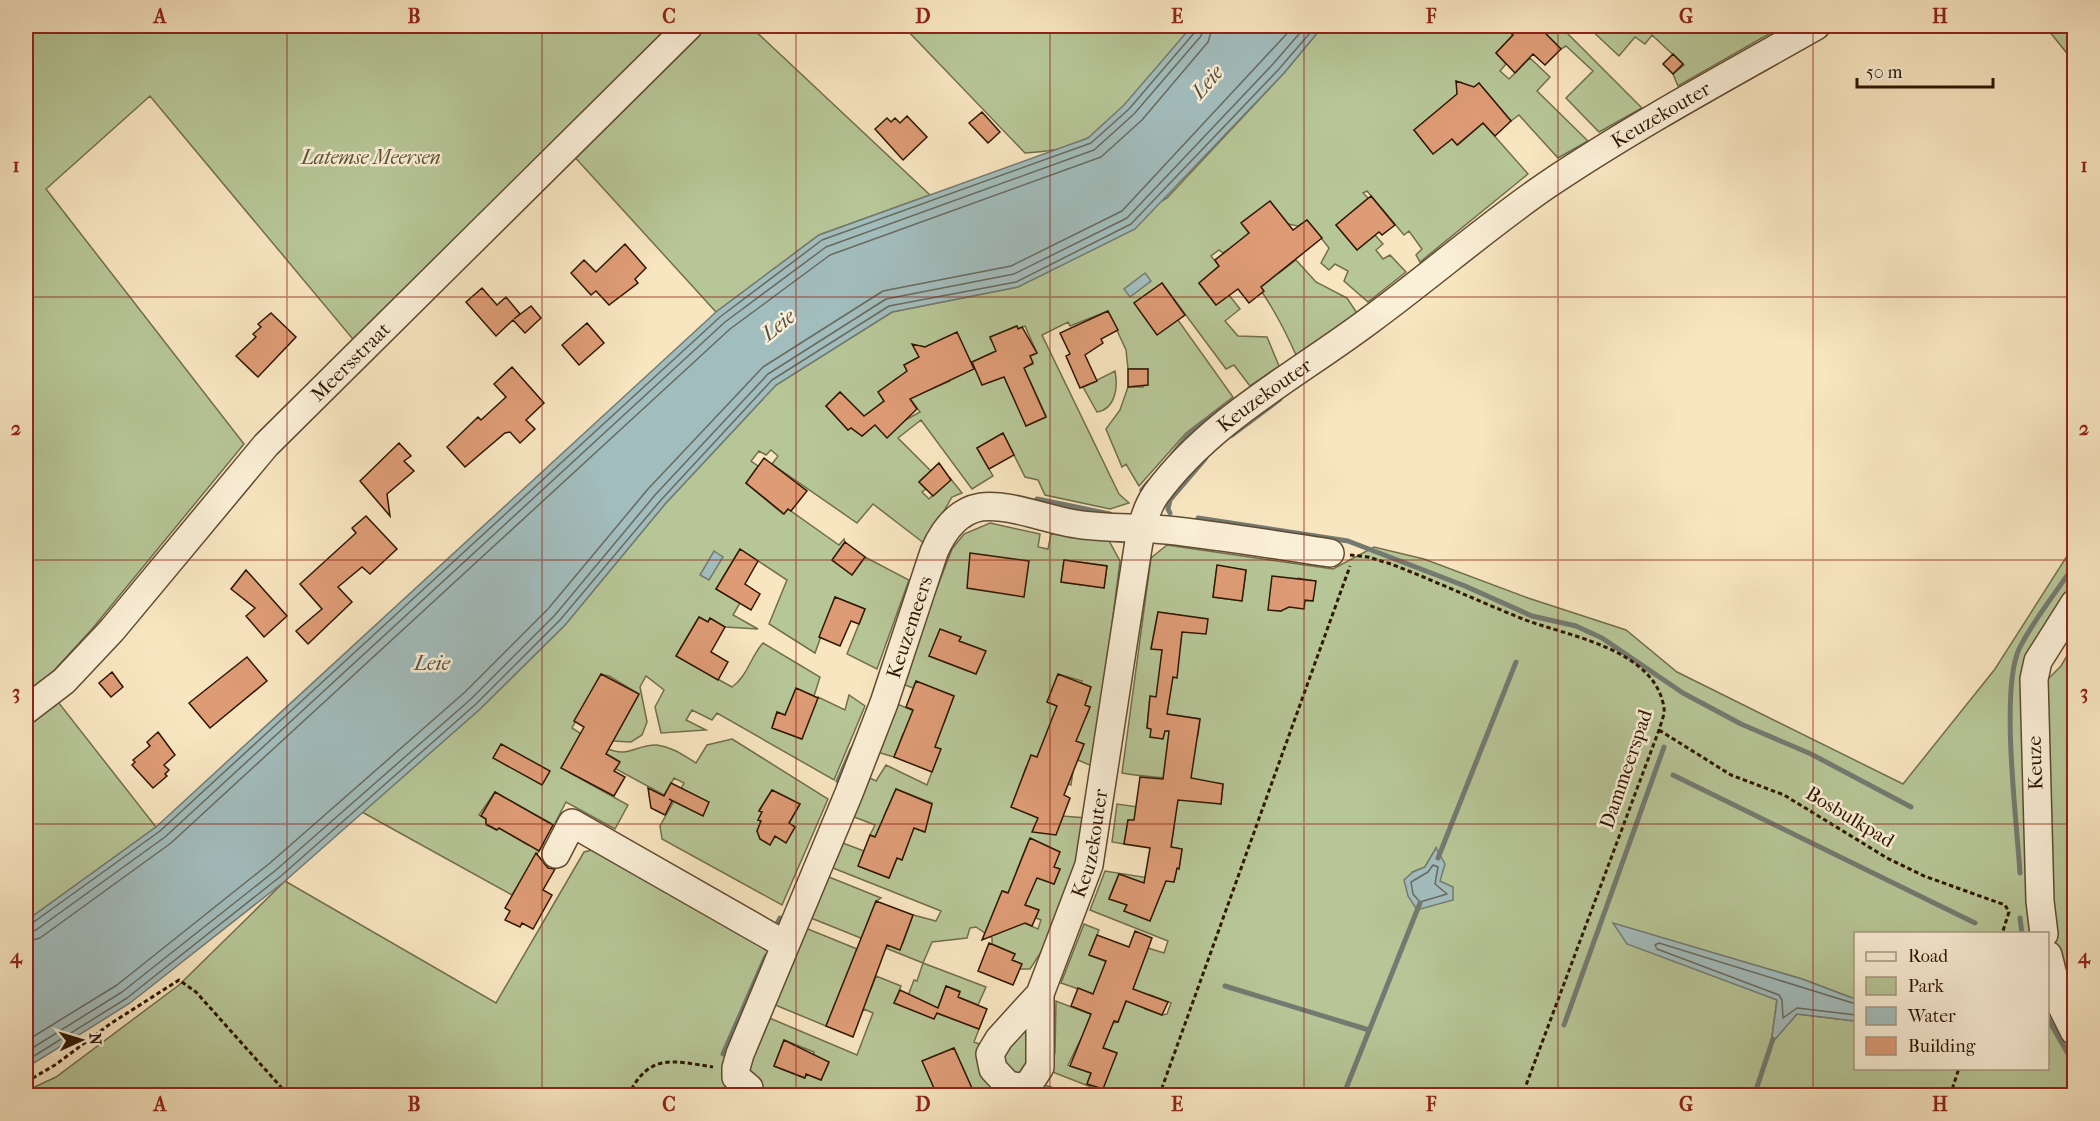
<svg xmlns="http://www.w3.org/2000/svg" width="2100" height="1121" font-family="'IM FELL French Canon',serif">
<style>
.green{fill:#b7c697;stroke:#726e4c;stroke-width:1.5;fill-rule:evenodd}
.water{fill:#a2bdbd;stroke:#747a71;stroke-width:1.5}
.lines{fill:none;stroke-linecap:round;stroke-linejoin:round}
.shore{stroke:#686a5e;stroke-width:1.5}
.stream{stroke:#747a71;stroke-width:5}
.building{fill:#de9c76;stroke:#2e1600;stroke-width:1.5}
.minor-casing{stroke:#604a30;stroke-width:30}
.path{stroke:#2e1600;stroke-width:3;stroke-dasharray:4.5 3;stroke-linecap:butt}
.minor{stroke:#faefd7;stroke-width:27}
.grid{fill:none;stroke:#8f2418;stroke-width:1.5;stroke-opacity:0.55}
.labels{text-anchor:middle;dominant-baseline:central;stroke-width:5;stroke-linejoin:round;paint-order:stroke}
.street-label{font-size:20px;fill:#2e1600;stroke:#faefd7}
.park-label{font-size:20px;font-style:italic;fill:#5e5435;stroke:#faefd7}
.water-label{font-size:21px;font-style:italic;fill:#575042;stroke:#faefd7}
.neatline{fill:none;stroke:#8f2418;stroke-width:2}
.grid-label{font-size:20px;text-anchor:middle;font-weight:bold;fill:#8f2418}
</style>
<rect width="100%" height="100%" fill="#f8e6c1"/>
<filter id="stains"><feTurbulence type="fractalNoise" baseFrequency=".00333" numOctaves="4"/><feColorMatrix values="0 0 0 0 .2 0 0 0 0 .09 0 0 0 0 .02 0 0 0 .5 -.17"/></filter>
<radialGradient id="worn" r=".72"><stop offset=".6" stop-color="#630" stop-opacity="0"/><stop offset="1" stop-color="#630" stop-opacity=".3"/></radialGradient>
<!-- green -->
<path class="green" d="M26 26H684L362 350 150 96 46 189 244 444 92 629 49 676 58 702 156 827 26 921Z
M698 26H750L930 195 819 235 716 312 571 153Z
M903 26H1193C1165 57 1122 117 1088 138 1069 150 1046 151 1025 153Z
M1323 26H1510L1507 29 1513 35 1496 53 1506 64 1500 71 1509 79 1530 58 1550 77 1537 91 1588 141 1558 158 1519 115 1511 121 1479 83 1470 90 1461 82 1457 85 1460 92 1414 130 1451 137 1458 145 1483 123 1528 174 1420 262 1416 255 1422 249 1409 231 1404 235 1367 191 1363 193 1368 198 1336 225 1357 250 1375 235 1383 244 1376 250 1383 259 1390 255 1406 272 1368 302 1344 281 1348 271 1335 264 1329 270 1321 263 1329 248 1307 220 1298 226 1288 224 1270 202 1242 223 1279 273 1296 260 1316 282 1347 298 1357 313 1296 355C1277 312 1260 286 1229 249L1223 253 1219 250 1211 256 1219 266 1199 283 1216 305 1229 295 1240 309 1225 321 1238 336 1267 337 1279 366 1250 386 1234 365 1226 369 1162 283 1135 303 1178 320 1233 397 1186 433 1139 486 1126 464 1122 467 1106 429 1120 410 1128 387H1143L1148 369H1128L1126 350 1108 311 1070 326 1068 322 1042 335 1119 494 1129 503 1110 509 1045 495 1038 480 1025 477 1003 433 977 448 993 476 972 489 921 420 898 438 943 483 950 478 962 493 952 497 925 544 873 504 857 523 772 464 778 456 771 450 766 455 759 451 751 461 758 466 746 483 783 514 788 509 839 545 844 539 845 542 832 560 852 575 865 557 909 580 877 669 847 654 865 609 835 597 815 653 769 624 787 580 740 549 716 589 740 603 733 615 758 629 725 627 710 618 708 622 699 617 676 656 732 687C747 677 751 656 763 643L820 677 814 696 796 689 785 715 777 712 772 727 801 739 818 697 845 710 849 695 865 706 834 780 717 713 712 720 692 710 686 720 706 730 661 733 655 707 664 690 646 676 640 687 647 722 642 735 631 742 613 741 639 694 609 676 601 674 572 728 589 739 570 773 628 805 615 829 566 802 554 825 495 792 479 815 486 819V825L496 830 499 828 528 845 533 837 544 843 512 895 362 812 480 709 565 625 665 504 776 385 892 312 1018 287 1167 198 1284 73ZM1016 326 1018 329 1025 326 1037 353 1030 356 1033 364 1018 370 1029 379 1046 416 1026 426 1010 374 990 338ZM944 338 947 340 945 367 950 381 927 391 911 378 904 365 919 357 918 348 922 346 928 351 942 350 938 341ZM896 379 920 412 900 423 878 406 884 401 880 394ZM840 392 870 423 871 428 862 436 851 428 848 430 826 406ZM925 476 940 488 929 499 922 492 926 489 919 482Z
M1528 26H1560L1642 108 1599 132 1566 98 1593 71 1566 46 1561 49 1539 27 1534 32Z
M1587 26H1783L1678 86 1673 74 1684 65 1652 35 1645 44 1635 37 1619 56Z
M2045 26H2074V62Z
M1115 371C1118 386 1116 409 1097 412L1083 387Z
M990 523 1040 534 1038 547 1048 549 1051 534 1108 539 1120 561 1094 767 1078 760 1084 744 1037 757 1073 771 1071 785 1026 767 1012 807 1059 826 1063 816 1086 818C1077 872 1062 924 1030 969H1020L1021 964 1012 960 1015 954 992 944V938L976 927 970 928 967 938 932 942 923 963 986 987 978 1005 958 997 960 991 946 986 936 1013 979 1029 974 1042 982 1045 1036 1092 1045 1085 1075 1095H975L954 1048 923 1061 937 1095 26 1096V1091L56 1077 179 985 285 881 496 1003 584 852 600 848 777 947 767 1017 857 1055 873 1013 864 1009 861 1014 835 1004 826 1026 773 1004 803 927 857 949 846 979 871 989 876 976 901 986 894 1003 904 1006 914 980 917 981 923 963 806 916 824 875 881 898 876 901 867 924 894 934 903 943 913 915 936 921 941 911 828 866 840 842 864 851 859 866 889 878 897 858 902 860 906 849 870 835 875 825 849 815 866 776 876 781 886 765 927 785 940 750 903 734 894 757 874 751 892 702 944 723 954 696 916 682 913 688 900 683 952 549 964 534ZM1064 560 1107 566 1104 588 1061 582ZM961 637 959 641 985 651 976 674 929 656ZM1058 674 1082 681 1081 683 1091 687 1085 705 1090 707 1086 717 1047 702ZM896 789 932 803 924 832 884 816ZM1029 840 1060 852 1051 866 1060 869 1054 884 1017 870ZM1003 891 1027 900 1025 905 1038 910 1036 918 1041 920 1038 929 1022 922 1017 926 992 917ZM784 1040 814 1052 813 1056 829 1062 821 1080 806 1074 804 1078 774 1066Z
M1167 545 1333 569 1374 547 1424 559 1528 598 1626 630 1677 672 1903 784 1995 669 2074 545V584L2047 623 2045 682 2061 666 2074 644V1095L1142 1096 1124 1089 1121 1095 1114 1096 1050 1071 1055 1053 1056 1001 1113 1023 1118 1022 1127 999 1093 994 1061 983 1084 924 1099 930 1089 955 1138 974 1148 948 1164 953 1168 941 1090 910 1105 871 1174 882 1177 868H1179L1182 849 1171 847 1174 826 1128 820 1124 844 1112 842 1117 804 1152 809 1154 796 1221 804 1223 784C1189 778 1156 779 1122 773L1151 558ZM1217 566 1246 570 1242 601 1213 597ZM1298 578 1315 581 1313 601H1285L1281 611 1270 610ZM1158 612 1184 616 1179 652 1151 648ZM1150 696 1169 699 1167 714 1200 719 1198 736 1147 728ZM1436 848 1440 881 1413 872 1425 867ZM1119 874 1162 891 1125 910 1127 905 1109 898ZM1614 924 1802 979 1855 999 1856 934H2048V1068H1856L1855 1021 1797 1014 1771 1043 1777 1000ZM1150 995 1171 1003 1167 1014 1162 1015 1145 1009ZM1081 1039 1117 1053 1101 1088 1087 1084 1091 1073 1068 1065Z
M732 739 828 799 782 905 662 839 660 826 684 783 674 778 664 795 616 769 619 761 603 752 606 748C629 759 636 744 657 745 672 747 683 755 696 763L707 745ZM772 790 800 804 789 823 795 827 786 842 775 836 770 845 760 839 757 831 761 821 758 820 762 812 759 810Z
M1025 1021 1035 1060 1018 1079 997 1054Z"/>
<!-- water -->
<path class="water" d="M1192 26H1323L1284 73 1135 229 1018 287 892 312 776 385 665 504 565 625 480 709 285 881 130 1003 26 1068V921L156 827 716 312 819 235 1088 138 1124 105Z
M1145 273 1151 281 1130 297 1124 289Z
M714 551 723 557 709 580 700 575Z
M1436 848 1445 864 1440 881 1453 887V900L1417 910 1408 896 1404 880 1413 872 1425 867Z
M1613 923 1802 979 1855 999V1021L1797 1014 1771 1044 1777 1000 1627 944Z"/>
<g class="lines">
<!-- shore -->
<path class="shore" d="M1433 865 1438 867 1435 884 1447 894 1420 902 1413 894 1411 882 1428 872Z
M26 926 31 924 160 831 720 317 822 240 1091 143 1129 109 1195 32 1196 26
M26 933 36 930 165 837 725 322 826 247 1094 150 1134 114 1201 36 1204 26
M26 942 40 938 171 843 730 329 830 255 1101 157 1142 120 1208 42 1213 26
M1856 1004 1659 943 1655 945 1657 949 1779 995 1782 1000 1783 1018 1797 1008 1856 1015
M26 1041 117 985 270 863 465 692 548 609 648 489 763 367 883 291 1011 266 1122 211 1294 26
M26 1052 122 992 276 870 471 699 555 615 655 495 768 374 886 299 1014 274 1127 218 1273 64 1306 26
M26 1061 127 998 281 876 476 704 560 620 661 500 772 380 889 306 1016 282 1131 224 1279 69 1316 26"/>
<!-- stream -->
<path class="stream" d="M2064 26 2074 36
M1823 34 1838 26
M1232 435 1280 399
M1172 455 1189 434 1220 410
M1142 490 1149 482
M1037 499 1110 514
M1170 513 1168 509 1170 500 1205 459
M1198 518 1348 541 1465 586 1532 616 1576 626 1602 638 1683 693 1741 724 1811 754 1911 807
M1673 775 1975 923
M838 781 852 749
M1438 858 1516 662
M2020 873C2017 823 2000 691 2019 649 2033 620 2057 592 2074 565
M2020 918 2022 934
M774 930 780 918
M1225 986 1369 1030
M2048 1019 2074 1064
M1564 1025 1664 747
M723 1054 766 956
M1343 1096 1420 903
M1754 1096 1773 1039"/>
</g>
<!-- building -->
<path class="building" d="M1504 26H1528L1534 32 1539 27 1561 49 1545 65 1533 54 1515 73 1496 53 1513 35Z
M1673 54 1683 64 1673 74 1663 64Z
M1456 81 1474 87 1479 83 1511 121 1495 136 1483 123 1457 145 1452 139 1433 154 1414 130 1457 94Z
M982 112 1000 132 988 143 969 123Z
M907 116 927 137 903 160 875 129 887 118 891 122 895 118 900 123Z
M1371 196 1395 225 1382 235 1379 232 1357 250 1336 225Z
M1270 201 1293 230 1307 220 1322 238 1261 287 1264 291 1249 303 1238 289 1216 305 1199 283 1219 266 1215 260 1249 233 1241 223Z
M625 244 646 268 635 279 638 283 609 305 596 291 591 295 571 273 584 260 596 272Z
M1162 283 1185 315 1157 335 1134 303Z
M482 288 497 305 506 297 520 314 514 319 531 306 541 318 525 333 513 320 496 336 466 302Z
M1108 311 1118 330 1101 339 1103 343 1085 355 1097 381 1080 388 1066 356 1070 354 1060 333Z
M271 313 296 337 258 377 236 356 256 337 253 334 261 327 258 324Z
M587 323 604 343 579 365 562 345Z
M1017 326 1018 329 1022 327 1037 353 1030 356 1033 363 1024 368 1046 417 1026 426 1004 377 982 385 972 362 996 351 990 337Z
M957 332 974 369 910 399 917 409 887 438 875 425 862 436 851 428 848 430 826 406 840 392 864 416 884 401 878 392 907 371 904 365 919 357 912 344 925 347Z
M512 367 544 403 526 420 535 429 520 443 510 432 505 433 465 467 447 447 478 417 481 420 506 397 494 384Z
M1128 369H1148V385L1128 387Z
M1003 433 1014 455 989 469 977 448Z
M399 443 411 456 404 461 414 471 387 494 390 516 360 481Z
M764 458 807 491 791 511 788 509 784 514 746 483Z
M939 463 951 480 933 496 919 482Z
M366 516 397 549 370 574 362 567 338 587 352 602 308 644 296 631 322 609 300 584 356 533 352 528Z
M845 542 865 557 852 575 832 560Z
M740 549 758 561 745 584 760 594 751 610 716 589Z
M970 553 1029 561 1024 597 967 588Z
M1064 560 1107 566 1104 588 1061 582Z
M1217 565 1246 570 1242 601 1213 597Z
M246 570 287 616 264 637 246 616 255 608 231 589Z
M1272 576 1316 581 1313 601 1305 600 1304 609 1289 607 1281 611 1268 610Z
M835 597 865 609 859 624 851 621 840 646 819 637Z
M1158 612 1208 619 1206 634 1182 632 1177 678 1173 677 1167 714 1200 719 1191 778 1223 784 1221 804 1178 800 1171 847 1182 849 1179 869 1177 868 1174 882 1166 881 1150 921 1124 911 1127 905 1109 899 1119 874 1144 883 1150 848 1124 844 1128 820H1134L1140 777 1163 779 1169 731H1165L1163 739 1150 737 1151 729 1147 728 1150 696 1156 697 1162 650 1151 649Z
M699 617 708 622 710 618 725 627 711 652 728 662 718 680 676 656Z
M940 629 961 637 959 641 986 651 976 674 929 656Z
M247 657 267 681 210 728 189 703Z
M112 672 123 687 111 697 99 683Z
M601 674 639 694 606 754 620 762 614 771 625 777 614 796 561 768 584 727 574 721Z
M1058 674 1091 687 1085 705 1090 707 1076 741 1084 744 1064 795 1070 798 1056 835 1032 832 1038 818 1011 807 1031 755 1037 757 1057 706 1047 702Z
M916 681 954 696 935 747 941 749 932 772 894 757 913 710 906 707Z
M796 688 818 698 802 739 772 728 777 712 785 715Z
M158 732 175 755 164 765 169 770 165 774 167 776 153 788 132 765 135 762 133 760 150 746 147 742Z
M501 744 550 771 542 785 493 758Z
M671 783 709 802 703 816 669 799 672 801 665 815 651 808 648 788 664 796Z
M896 789 932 804 925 832 914 828 902 860 897 858 889 878 858 866 870 835 875 837Z
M772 790 800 804 789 823 795 827 786 843 775 836 770 845 760 839 757 831 761 821 758 820 762 812 759 811Z
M495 792 553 825 539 851 499 828 497 830 486 824V819L481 816Z
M1030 838 1060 852 1054 867 1060 869 1054 884 1037 878 1025 905 1039 910 1032 926 1025 923 982 940 1002 891 1008 893Z
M536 853 548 868 555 869 543 890 552 895 533 929 522 923 520 927 505 920 510 911 505 908Z
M876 901 913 915 900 950 887 945 853 1037 826 1026Z
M1135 931 1152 938 1133 989 1168 1002 1162 1015 1126 1001 1118 1022 1114 1021 1103 1048 1117 1053 1103 1089 1087 1084 1091 1073 1070 1066 1091 1014 1071 1006 1078 988 1093 994 1106 961 1089 955 1097 935 1129 947Z
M989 943 1015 954 1012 960 1022 964 1013 985 978 971Z
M946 986 960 992 958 997 987 1009 979 1029 937 1013 934 1019 894 1003 900 990 938 1008Z
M784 1040 829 1062 821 1080 806 1074 805 1078 774 1066Z
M954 1048 975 1095H937L922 1061Z"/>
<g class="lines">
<!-- minor casing -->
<g class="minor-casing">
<g id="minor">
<path id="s1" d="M26 710 64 681 112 630 266 445 689 26"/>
<path d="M556 854 572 823 784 944"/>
<path d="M2044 934 2040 901 2034 679 2038 661 2074 604"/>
<path d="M2048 955 2060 1003 2074 1031"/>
<path id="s2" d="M1040 994V1067L1029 1084 1020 1087 1008 1085 993 1069 990 1054 999 1039 1040 994 1089 865 1137 554C1140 534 1144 511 1156 494 1211 419 1297 375 1370 320 1430 276 1486 227 1547 185 1633 127 1726 77 1816 26"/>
<path id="s3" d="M749 1088 736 1077V1068L740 1054 849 793 884 703 934 552C943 531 957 511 981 507 1008 503 1048 520 1076 524 1106 529 1136 527 1167 530 1222 536 1276 545 1330 553"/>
</g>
</g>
<!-- path -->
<path class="path" d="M1350 555 1368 557 1391 564C1435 581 1478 601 1523 619 1566 636 1655 648 1664 708 1665 714 1661 723 1659 730L1522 1096
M1659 730 1731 775 1784 795 1887 858 1924 876 2005 905 2009 912 2002 934
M26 1082 55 1065 110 1024 179 980 196 992 289 1096
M628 1096C649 1052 673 1061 713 1067
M1159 1096 1350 566
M1950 1096 1959 1068"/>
<!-- minor -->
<use href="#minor" class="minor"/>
</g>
<!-- grid -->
<path class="grid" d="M287 26V1096M542 26V1096M796 26V1096M1050 26V1096M1304 26V1096M1558 26V1096M1813 26V1096M26 297H2074M26 560H2074M26 824H2074"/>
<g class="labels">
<!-- street labels -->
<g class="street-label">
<text stroke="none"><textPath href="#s2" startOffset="1380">Keuzekouter</textPath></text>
<text stroke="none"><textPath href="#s1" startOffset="477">Meersstraat</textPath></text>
<text stroke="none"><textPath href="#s2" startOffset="894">Keuzekouter</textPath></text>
<text stroke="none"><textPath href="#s3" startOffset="500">Keuzemeers</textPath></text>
<text transform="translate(2035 763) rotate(-92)">Keuze</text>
<text transform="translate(1626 769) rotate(-71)">Dammeerspad</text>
<text transform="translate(1850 817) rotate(31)">Bosbulkpad</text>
<text stroke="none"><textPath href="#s2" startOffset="390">Keuzekouter</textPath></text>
</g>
<!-- park labels -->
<g class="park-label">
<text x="371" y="157">Latemse Meersen</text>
</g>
<!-- water labels -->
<g class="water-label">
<text transform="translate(1207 82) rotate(-49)">Leie</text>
<text transform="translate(778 325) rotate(-39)">Leie</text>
<text x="432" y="663">Leie</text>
</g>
</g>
<!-- margin -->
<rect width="2100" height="1121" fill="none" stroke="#f8e6c1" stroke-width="66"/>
<!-- legend -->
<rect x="1854" y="932" width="195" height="138" fill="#faefd7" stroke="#a89881" stroke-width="1.5"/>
<rect x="1866" y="952" width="30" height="9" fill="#faefd7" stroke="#a89881" stroke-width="1.5"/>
<text x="1908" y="962" font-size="18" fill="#2e1600">Road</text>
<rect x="1866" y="977" width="30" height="18" fill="#b7c697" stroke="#a89881" stroke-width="1.5"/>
<text x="1908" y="992" font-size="18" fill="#2e1600">Park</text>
<rect x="1866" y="1007" width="30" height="18" fill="#a2bdbd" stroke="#a89881" stroke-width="1.5"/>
<text x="1908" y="1022" font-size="18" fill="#2e1600">Water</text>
<rect x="1866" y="1037" width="30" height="18" fill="#de9c76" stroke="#a89881" stroke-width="1.5"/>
<text x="1908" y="1052" font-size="18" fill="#2e1600">Building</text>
<!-- north arrow -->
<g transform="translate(81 1040) rotate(86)" stroke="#faefd7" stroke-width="4.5" paint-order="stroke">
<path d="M0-4.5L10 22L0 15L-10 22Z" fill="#2e1600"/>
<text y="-9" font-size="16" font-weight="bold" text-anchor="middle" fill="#2e1600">N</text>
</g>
<!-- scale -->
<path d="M1857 78v9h136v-9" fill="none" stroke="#2e1600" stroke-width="3"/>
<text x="1866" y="78" font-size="18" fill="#2e1600" stroke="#faefd7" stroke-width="4.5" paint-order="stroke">50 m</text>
<rect x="33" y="33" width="2034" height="1055" class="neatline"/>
<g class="grid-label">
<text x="160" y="23">A</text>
<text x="414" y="23">B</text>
<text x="669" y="23">C</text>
<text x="923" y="23">D</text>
<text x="1177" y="23">E</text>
<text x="1431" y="23">F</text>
<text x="1686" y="23">G</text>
<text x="1940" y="23">H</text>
<text x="16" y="172">1</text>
<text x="2084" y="172">1</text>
<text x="16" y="435">2</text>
<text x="2084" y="435">2</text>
<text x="16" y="699">3</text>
<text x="2084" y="699">3</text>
<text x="16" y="963">4</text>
<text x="2084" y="963">4</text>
<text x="160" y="1111">A</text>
<text x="414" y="1111">B</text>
<text x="669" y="1111">C</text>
<text x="923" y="1111">D</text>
<text x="1177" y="1111">E</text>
<text x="1431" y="1111">F</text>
<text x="1686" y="1111">G</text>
<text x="1940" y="1111">H</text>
</g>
<rect width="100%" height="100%" filter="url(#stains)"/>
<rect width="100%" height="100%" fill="url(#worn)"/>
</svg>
